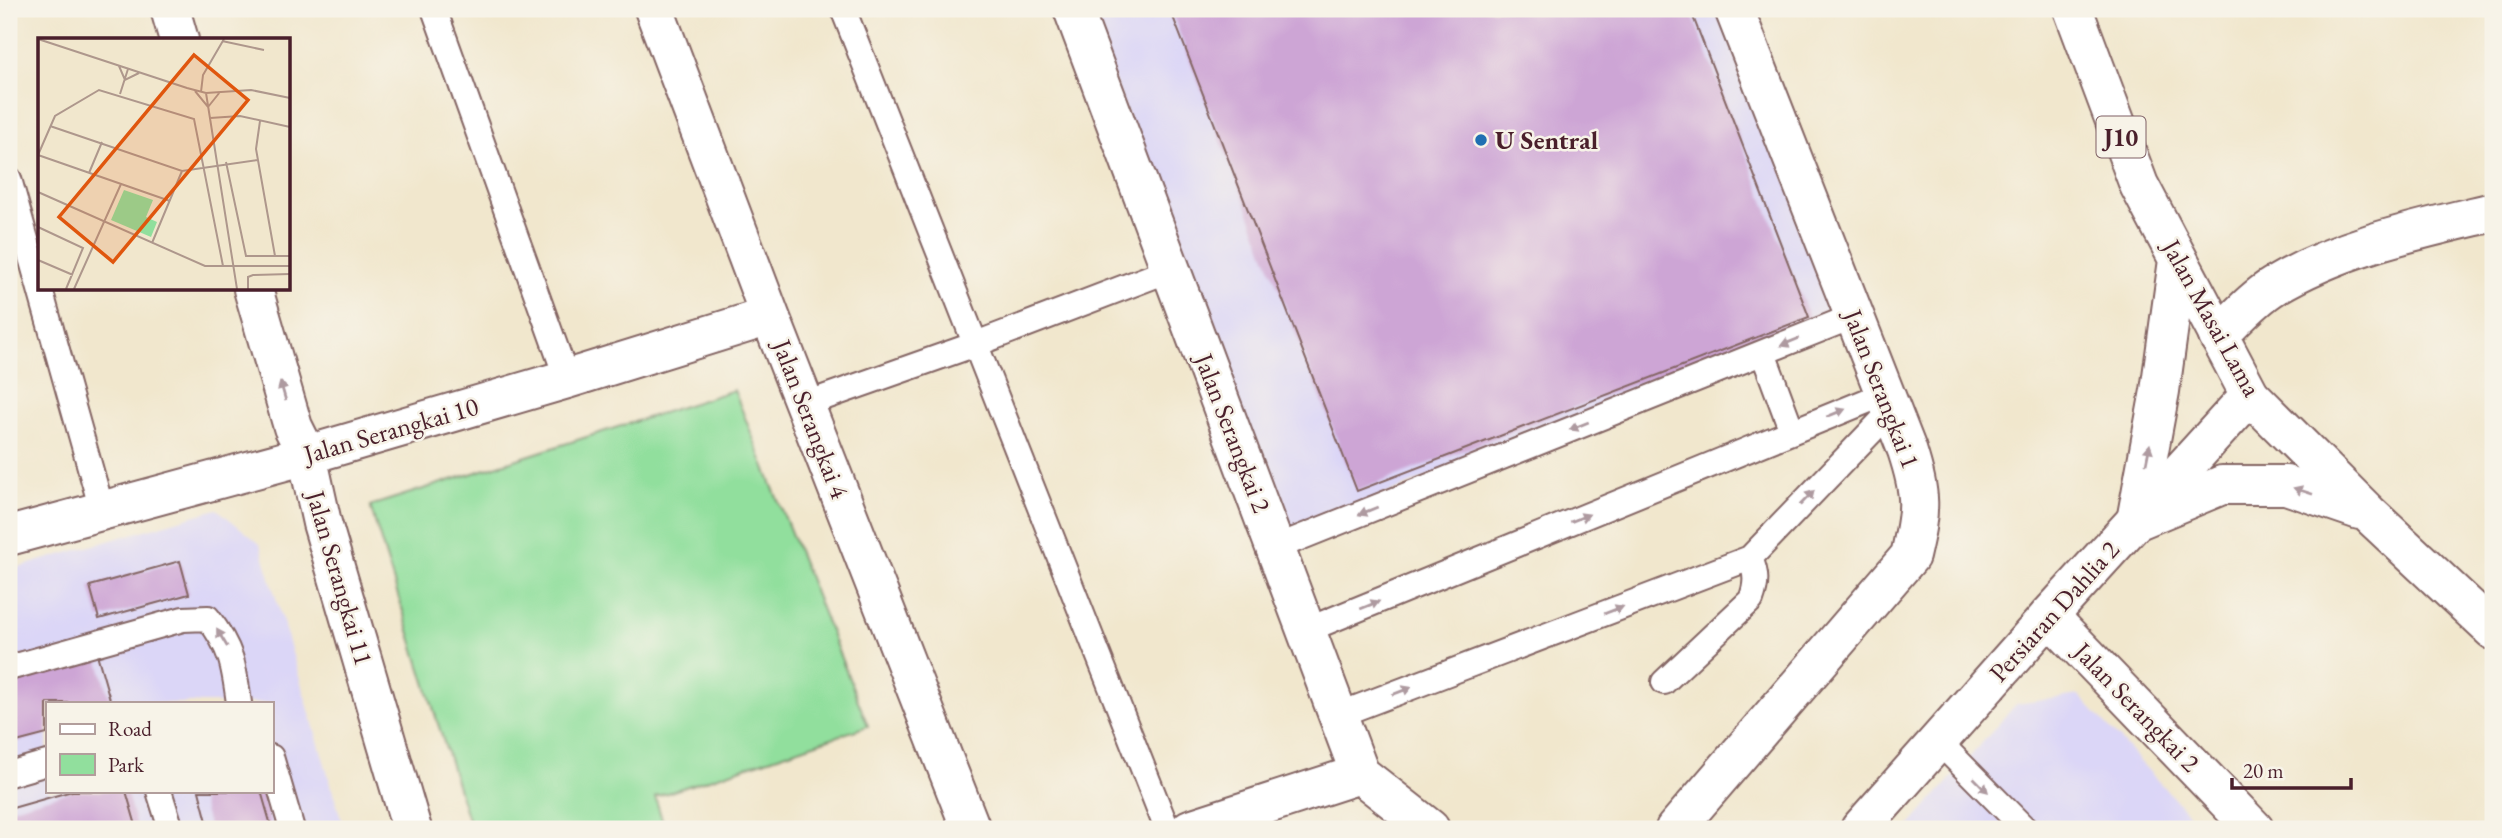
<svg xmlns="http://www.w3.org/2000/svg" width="2502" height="838" font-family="'EB Garamond',serif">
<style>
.built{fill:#dbd6f7;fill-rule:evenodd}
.green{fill:#91df9d;stroke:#6e7f64;stroke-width:2}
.building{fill:#cda5d5}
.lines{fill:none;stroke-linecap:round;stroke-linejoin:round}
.lane-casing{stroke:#846564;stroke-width:28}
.street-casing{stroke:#846564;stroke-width:42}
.secondary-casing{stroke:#846564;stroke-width:42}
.primary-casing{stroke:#846564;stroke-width:42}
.lane{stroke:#fff;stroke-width:24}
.street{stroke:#fff;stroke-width:38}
.secondary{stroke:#fff;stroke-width:38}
.primary{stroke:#fff;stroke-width:38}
.oneway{fill:#ae9aa0}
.poi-dot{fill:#1f6fb2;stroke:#f7f3e8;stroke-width:2.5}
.labels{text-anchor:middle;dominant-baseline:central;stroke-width:5;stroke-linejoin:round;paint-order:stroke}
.shield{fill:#f7f3e8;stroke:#7e5f64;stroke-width:2}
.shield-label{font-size:24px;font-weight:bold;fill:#4a1f2b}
.poi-label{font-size:26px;font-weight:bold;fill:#4a1f2b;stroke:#f7f3e8;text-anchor:start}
.street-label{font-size:26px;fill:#4a1f2b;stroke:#f7f3e8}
.inset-road{fill:none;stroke:#ae978c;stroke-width:2}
.view{fill:#e0560e;fill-opacity:0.15;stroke:#e0560e;stroke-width:3.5}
.inset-edge{fill:none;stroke:#4a1f2b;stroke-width:3.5}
</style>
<rect width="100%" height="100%" fill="#f7f3e8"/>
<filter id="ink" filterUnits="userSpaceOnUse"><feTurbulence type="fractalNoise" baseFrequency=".0143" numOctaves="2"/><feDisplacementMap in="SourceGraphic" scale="14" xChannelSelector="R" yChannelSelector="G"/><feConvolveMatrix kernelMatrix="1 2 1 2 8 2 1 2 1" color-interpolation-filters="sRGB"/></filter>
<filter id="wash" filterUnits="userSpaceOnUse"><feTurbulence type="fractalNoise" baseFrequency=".00686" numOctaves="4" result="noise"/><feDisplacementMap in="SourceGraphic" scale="28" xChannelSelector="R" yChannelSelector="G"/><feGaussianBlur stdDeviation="1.57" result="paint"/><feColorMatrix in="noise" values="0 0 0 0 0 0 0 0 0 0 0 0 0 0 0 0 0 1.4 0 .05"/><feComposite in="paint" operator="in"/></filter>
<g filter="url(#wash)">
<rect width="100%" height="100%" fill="#f1e7cd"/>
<!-- built -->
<path class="built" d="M1087 9H1720L1838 312 1287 534Z
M217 509 260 544 344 829H9V570ZM47 703H271V791H47Z
M2079 695 2202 829H1907L2016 704Z"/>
<!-- green -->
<path class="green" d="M734 390 868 726 655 797 665 829H471L370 506Z"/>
<g id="blocks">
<!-- building -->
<path class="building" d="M1170 9H1690L1809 317 1357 491Z
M180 561 189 594 99 619 90 586Z
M97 654 111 703H47V734L9 744V678Z
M72 791H126L137 829H9V809Z
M199 791H261L272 829H209Z"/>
</g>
</g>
<g filter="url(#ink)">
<use href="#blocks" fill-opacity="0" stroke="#846564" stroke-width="2"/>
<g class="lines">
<!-- lane casing -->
<g class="lane-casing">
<path id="lane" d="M434 9 567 379
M843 9 1167 829
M9 179 102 510
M1763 353 1792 431
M806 404 976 344 1172 269
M1277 547 1854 316
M1307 630 1884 394
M9 668 183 619 208 618C232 649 234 666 239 703
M1664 682 1751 600C1757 584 1757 574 1750 558
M1338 715 1750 558 1892 410
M1938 741 2025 829
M271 757 292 829
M9 774 47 763
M159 791 171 829"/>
</g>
<!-- street casing -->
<g class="street-casing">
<path id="street" d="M170 9 179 40
M654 9 770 316 971 829
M1073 9 1360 774 1430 829
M253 289 293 427 307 455 322 523 412 829
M2218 336C2235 320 2254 298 2274 286 2341 246 2418 230 2493 212
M9 536 307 455 567 379 770 316
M2049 616 2254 829
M1190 829 1360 774
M1675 829 1910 556C1921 509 1922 496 1907 450L1734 9"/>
</g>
<!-- secondary casing -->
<g class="secondary-casing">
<path id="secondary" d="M1860 829 2049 616 2250 395"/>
</g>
<!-- primary casing -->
<g class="primary-casing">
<path id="primary" d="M2073 9 2139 185 2250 395 2368 513 2493 630
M2136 521 2160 391 2178 260
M2136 521 2222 485H2286L2359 510"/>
</g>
<!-- lane -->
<use href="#lane" class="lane"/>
<!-- street -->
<use href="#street" class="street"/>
<!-- secondary -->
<use href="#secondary" class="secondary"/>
<!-- primary -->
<use href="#primary" class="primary"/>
</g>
<!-- one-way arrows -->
<defs><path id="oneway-solid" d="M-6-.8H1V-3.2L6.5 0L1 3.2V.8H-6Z" transform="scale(1.75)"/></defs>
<g class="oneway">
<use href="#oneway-solid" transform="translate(1790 342) rotate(158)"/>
<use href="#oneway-solid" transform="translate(283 391) rotate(-106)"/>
<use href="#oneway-solid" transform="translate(1836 413) rotate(-22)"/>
<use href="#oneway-solid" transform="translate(1579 426) rotate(158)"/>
<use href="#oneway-solid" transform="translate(2148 454) rotate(-79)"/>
<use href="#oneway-solid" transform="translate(2303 491) rotate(-162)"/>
<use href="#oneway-solid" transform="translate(1807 498) rotate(-46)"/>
<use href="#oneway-solid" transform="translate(1368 511) rotate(158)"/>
<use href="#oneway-solid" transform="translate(1580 518) rotate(-22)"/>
<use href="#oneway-solid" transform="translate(1370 605) rotate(-22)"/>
<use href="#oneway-solid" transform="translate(1614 610) rotate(-21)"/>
<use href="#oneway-solid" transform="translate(222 638) rotate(-121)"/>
<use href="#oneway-solid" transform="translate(1402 691) rotate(-21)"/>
<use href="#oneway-solid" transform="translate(1981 785) rotate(45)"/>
</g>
</g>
<!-- markers -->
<circle class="poi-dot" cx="1481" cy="140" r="7"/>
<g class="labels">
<!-- shield labels -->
<rect class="shield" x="2096.5" y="116.5" width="49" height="41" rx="5"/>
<g class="shield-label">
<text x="2121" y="137">J10</text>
</g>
<!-- poi labels -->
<g class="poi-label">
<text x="1495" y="140">U Sentral</text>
</g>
<!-- street labels -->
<g class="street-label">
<text transform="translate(2212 318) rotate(61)">Jalan Masai Lama</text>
<text transform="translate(1882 389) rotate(69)">Jalan Serangkai 1</text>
<text transform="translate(811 419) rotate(69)">Jalan Serangkai 4</text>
<text transform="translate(391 430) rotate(-16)">Jalan Serangkai 10</text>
<text transform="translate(1233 433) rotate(69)">Jalan Serangkai 2</text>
<text transform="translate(340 578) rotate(74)">Jalan Serangkai 11</text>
<text transform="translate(2054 611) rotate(-48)">Persiaran Dahlia 2</text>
<text transform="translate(2137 707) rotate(46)">Jalan Serangkai 2</text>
</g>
</g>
<!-- overview -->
<g transform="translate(38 38)">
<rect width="252" height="252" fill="#f1e7cd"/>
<path d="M86 152 115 162 108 179 119 184 113 199 73 182Z" fill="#91df9d"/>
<path class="inset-road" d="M0 1 149 50 168 55 213 52 252 60M184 3 226 12M81 28 87 42 101 35M157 53 170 69 182 54M163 54 165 37 186 1M168 55 199 251M82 56 90 31M172 80 202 78 252 89M222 83 218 111 237 218M12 88 144 133 220 122M0 117 17 78 61 52 156 81 185 228M0 117 132 163M188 124 208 218H252M51 135 64 104M0 154 167 228H252M0 189 45 210 28 251M114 205 144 133M0 222 35 237M36 251 83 146M210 251V239L215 237 252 236"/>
<path class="view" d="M156 17 210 62 75 224 21 179Z"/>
<rect width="252" height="252" class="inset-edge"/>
</g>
<!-- margin -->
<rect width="2502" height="838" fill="none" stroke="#f7f3e8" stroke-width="35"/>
<!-- legend -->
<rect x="46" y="702" width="228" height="91" fill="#f7f3e8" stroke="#b29e9c" stroke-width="2"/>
<rect x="60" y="724" width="35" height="10" fill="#ffffff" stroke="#b29e9c" stroke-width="2"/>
<text x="108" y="736" font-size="21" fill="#4a1f2b">Road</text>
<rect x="60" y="754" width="35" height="21" fill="#91df9d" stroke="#b29e9c" stroke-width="2"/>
<text x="108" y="772" font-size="21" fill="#4a1f2b">Park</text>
<!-- scale -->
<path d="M2232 778v10h119v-10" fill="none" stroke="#4a1f2b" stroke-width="3.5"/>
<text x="2243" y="778" font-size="21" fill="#4a1f2b" stroke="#f7f3e8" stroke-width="5" paint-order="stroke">20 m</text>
</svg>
